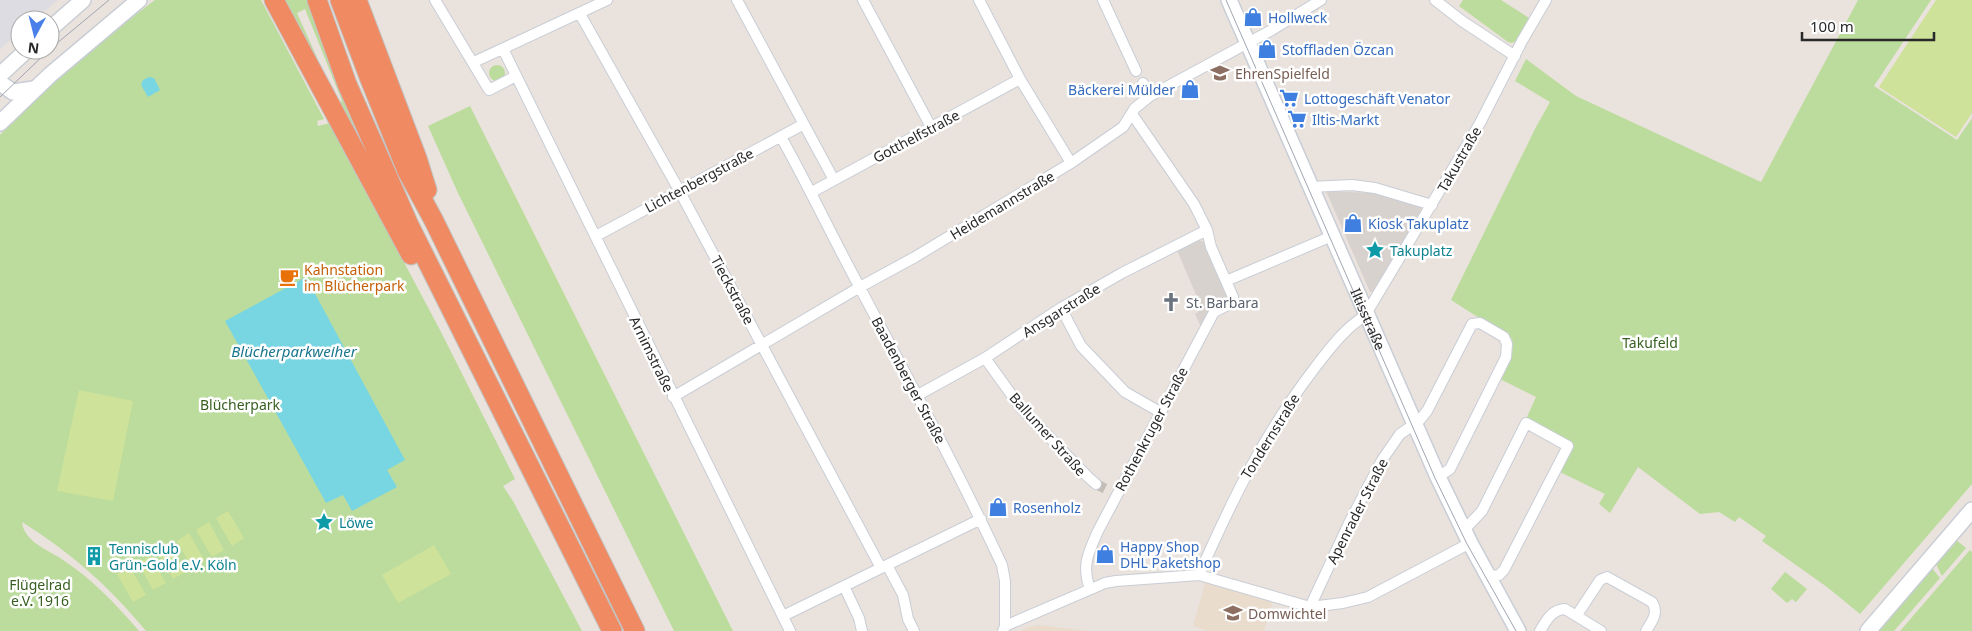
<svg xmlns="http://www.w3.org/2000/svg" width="1972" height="631" font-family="'Noto Sans',sans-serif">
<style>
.industrial{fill:#dddce3}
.education{fill:#eadccd}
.green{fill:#bcdc9d;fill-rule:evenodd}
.pitch{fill:#cee29a}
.plaza{fill:#d7d2ce}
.water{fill:#78d6e3}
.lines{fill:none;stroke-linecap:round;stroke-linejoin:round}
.street-tunnel{stroke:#c3bdb8;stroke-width:10;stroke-dasharray:10 5;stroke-linecap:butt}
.street-casing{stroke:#c8cdd6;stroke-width:12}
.secondary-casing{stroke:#c8cdd6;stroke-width:18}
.highway-casing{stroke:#c3c3c3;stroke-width:21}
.street{stroke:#fff;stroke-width:10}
.secondary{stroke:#fff;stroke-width:15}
.highway{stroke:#ef8a62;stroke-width:19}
.tram{stroke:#9fa5b2;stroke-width:1}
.labels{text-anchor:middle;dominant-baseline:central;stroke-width:5;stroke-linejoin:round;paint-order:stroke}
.shop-label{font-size:14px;fill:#366cbe;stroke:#fff;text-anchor:start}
.education-label{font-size:14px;fill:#785e54;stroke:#fff;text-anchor:start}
.street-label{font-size:14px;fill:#292929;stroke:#fff}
.culture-label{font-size:14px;fill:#0d838f;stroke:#fff;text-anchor:start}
.food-label{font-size:14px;fill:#c56008;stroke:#fff;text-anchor:start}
.worship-label{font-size:14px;fill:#5b616d;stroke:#fff;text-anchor:start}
.park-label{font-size:14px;fill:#365f20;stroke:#fff}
.water-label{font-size:15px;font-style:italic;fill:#19768d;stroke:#fff}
</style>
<rect width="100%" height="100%" fill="#eae2dc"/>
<!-- industrial -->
<path class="industrial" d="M0 0H58L34 20H20V32L0 49Z"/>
<!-- education -->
<path class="education" d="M1206 580 1273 600 1264 631H1208L1193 626Z
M1041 625 1055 627 1089 631H1021L1028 627Z"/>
<!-- green -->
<path class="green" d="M155 0H261L324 119 317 121 318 126 330 123 440 330 515 479 503 486 513 501 582 631H146C110 587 70 552 22 522 24 541 46 549 60 558 90 577 115 603 139 631H0V135C47 85 100 41 155 0Z
M281 0H307L342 91 389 199ZM305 9 342 101 338 104 297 13Z
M1463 0H1501L1529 18 1516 41 1512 43 1508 42 1459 6Z
M1858 0H1931L1874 86 1957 140 1972 118V484L1860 614 1827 587 1762 541 1766 536 1739 517 1735 522 1719 512 1700 514 1638 467 1610 513 1599 504 1605 494 1558 471 1572 443 1526 419 1536 397 1498 378 1513 347 1512 339 1451 300 1536 127 1550 102 1515 81 1526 59 1576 96 1761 182Z
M489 73a8 8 0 1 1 16 0a8 8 0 1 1-16 0Z
M470 106 733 631H674L458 193 428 126Z
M1955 539 1966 548 1942 576 1935 562Z
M1970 550 1972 552V631H1900Z
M1931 567 1940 578 1894 631H1879L1878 628Z
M1785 572 1807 589 1796 602 1792 599 1787 603 1771 589Z"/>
<!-- pitch -->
<path class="pitch" d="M1936 0H1972V113L1956 137 1879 87Z
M79 390 133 401 113 501 57 491Z
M228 511 244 538 232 546 216 518Z
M209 522 224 550 212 557 196 530Z
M189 533 205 561 192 568 177 541Z
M170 545 185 572 173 579 157 552Z
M434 545 451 574 398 603 382 575Z
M150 556 166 583 153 590 138 563Z
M130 567 146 595 133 602 117 574Z"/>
<!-- plaza -->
<path class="plaza" d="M1326 191 1374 193 1396 199 1422 208 1374 292H1370Z
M1198 240 1202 241 1206 244 1229 299 1201 327 1195 314 1202 309 1177 250Z"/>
<!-- water -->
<path class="water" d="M149 77 154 78 160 90 148 97 141 85 143 80Z
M306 277 405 460 387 470 397 487 352 511 343 495 326 503 225 321Z"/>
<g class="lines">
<!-- street-tunnel -->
<path class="street-tunnel" d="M1096 484 1108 490"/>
<!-- street casing -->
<g class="street-casing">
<path id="street" d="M435 0 489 90 516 76
M737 0 834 180
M863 0 931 127
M979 0 1020 79 1071 163
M1103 0 1136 71
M1435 0 1462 21 1515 56
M580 14 679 190 881 568
M503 49 790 631
M474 62 607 0
M1143 83 1150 96
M781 137C809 187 833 238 860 288 909 380 958 471 1002 565L1005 581V626L1003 631
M1310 187 1352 185 1375 188 1432 205
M812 192 1020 79
M596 236 804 124
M1226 281 1332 236
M1061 308 1081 346 1125 392 1160 412
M985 358 1021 408 1088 477 1096 484
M918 395 985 358 1061 308 1122 273 1207 230
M673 397 860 287 915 257 1071 163 1123 127 1135 108 1150 96 1270 31 1321 0
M1464 530 1482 511 1526 423 1568 446 1504 570 1499 575 1488 577
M887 565 903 595 908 619 914 631
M1199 575C1232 500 1264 434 1314 369 1324 356 1334 342 1346 331 1352 324 1360 320 1366 314L1480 123 1522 41 1546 0
M844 586 859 618 862 631
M1090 589C1081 565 1089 551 1099 529L1214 312 1230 304 1233 297 1211 247 1207 230 1194 204 1132 114
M1310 607 1349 523 1382 460 1400 434 1418 422 1427 411 1472 324 1480 323 1504 337 1507 344 1506 357 1450 469 1438 477
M1577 615 1600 580 1607 577 1652 602C1659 613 1652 621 1646 631
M783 616 981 519
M1005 626 1105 583 1116 581 1199 575 1310 607 1343 603 1368 597 1470 543
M1540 631C1547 620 1551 610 1565 609L1601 631"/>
</g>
<!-- secondary casing -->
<g class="secondary-casing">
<g id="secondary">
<path id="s1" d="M1229 0 1438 477 1470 543 1518 631"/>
<path d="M50 29 83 0"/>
<path d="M0 75 27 50"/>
<path d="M0 83 13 92 34 89"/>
<path d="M0 123 50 75 139 0"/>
<path d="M1868 631 1972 510"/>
</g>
</g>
<!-- highway casing -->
<g class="highway-casing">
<path id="highway" d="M274 0 411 255
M317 0 347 84 409 225 612 631
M340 0 369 77 407 171 434 221 635 631
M357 0 417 158 427 190"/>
</g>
<!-- street -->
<use href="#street" class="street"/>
<!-- secondary -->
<use href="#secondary" class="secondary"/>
<!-- highway -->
<use href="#highway" class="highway"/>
<!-- tram -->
<path class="tram" d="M1226 0 1435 478 1467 544 1516 631
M50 49 109 0
M0 97 49 50"/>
</g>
<!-- icons -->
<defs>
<g id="shop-bare" transform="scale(1.5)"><path d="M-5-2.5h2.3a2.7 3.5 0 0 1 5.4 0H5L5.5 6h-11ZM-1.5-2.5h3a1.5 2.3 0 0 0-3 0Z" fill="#3f7fe0" stroke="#fff" stroke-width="2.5" paint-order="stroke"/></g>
<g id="school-bare" transform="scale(1.5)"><path d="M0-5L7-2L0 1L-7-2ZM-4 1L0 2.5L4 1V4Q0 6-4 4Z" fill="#8d6e63" stroke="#fff" stroke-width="2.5" paint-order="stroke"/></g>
<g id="supermarket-bare" transform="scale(1.5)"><path d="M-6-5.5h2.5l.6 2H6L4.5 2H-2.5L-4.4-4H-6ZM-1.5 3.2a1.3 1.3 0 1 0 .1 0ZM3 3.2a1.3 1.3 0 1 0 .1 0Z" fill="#3f7fe0" stroke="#fff" stroke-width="2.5" paint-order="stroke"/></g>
<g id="sight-bare" transform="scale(1.5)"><path d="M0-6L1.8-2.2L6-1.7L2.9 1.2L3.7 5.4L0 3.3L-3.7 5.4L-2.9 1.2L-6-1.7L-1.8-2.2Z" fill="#0f9aa8" stroke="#fff" stroke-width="2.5" paint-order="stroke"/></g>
<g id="cafe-bare" transform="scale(1.5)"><path d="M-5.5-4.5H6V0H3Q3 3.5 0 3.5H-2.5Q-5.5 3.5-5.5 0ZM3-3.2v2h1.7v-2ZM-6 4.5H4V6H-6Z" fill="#e8710a" stroke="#fff" stroke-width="2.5" paint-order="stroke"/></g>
<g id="church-bare" transform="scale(1.5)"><path d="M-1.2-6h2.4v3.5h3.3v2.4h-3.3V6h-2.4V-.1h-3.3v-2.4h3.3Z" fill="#6b7280" stroke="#fff" stroke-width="2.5" paint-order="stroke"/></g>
<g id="building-bare" transform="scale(1.5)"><path d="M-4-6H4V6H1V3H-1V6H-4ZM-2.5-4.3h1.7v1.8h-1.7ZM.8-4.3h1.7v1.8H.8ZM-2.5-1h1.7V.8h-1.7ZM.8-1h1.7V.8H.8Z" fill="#0f9aa8" stroke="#fff" stroke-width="2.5" paint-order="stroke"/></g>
</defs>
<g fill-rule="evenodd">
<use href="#shop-bare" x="1253" y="17"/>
<use href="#shop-bare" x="1267" y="49"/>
<use href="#school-bare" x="1220" y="73"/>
<use href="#shop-bare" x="1190" y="89"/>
<use href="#supermarket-bare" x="1289" y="98"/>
<use href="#supermarket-bare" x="1297" y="119"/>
<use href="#shop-bare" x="1353" y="223"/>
<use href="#sight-bare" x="1375" y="250"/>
<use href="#cafe-bare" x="289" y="277"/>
<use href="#church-bare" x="1171" y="302"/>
<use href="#shop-bare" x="998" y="507"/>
<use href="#sight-bare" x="324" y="522"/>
<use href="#shop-bare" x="1105" y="554"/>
<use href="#building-bare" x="94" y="556"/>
<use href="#school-bare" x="1233" y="613"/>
</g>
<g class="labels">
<!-- shop labels -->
<g class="shop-label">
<text x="1268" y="17">Hollweck</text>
<text x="1282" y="49">Stoffladen Özcan</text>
<text x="1175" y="89" text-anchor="end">Bäckerei Mülder</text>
<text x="1304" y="98">Lottogeschäft Venator</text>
<text x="1312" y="119">Iltis-Markt</text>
<text x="1368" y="223">Kiosk Takuplatz</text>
<text x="1013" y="507">Rosenholz</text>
<text x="1120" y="546">Happy Shop<tspan x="1120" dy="16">DHL Paketshop</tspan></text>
</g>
<!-- education labels -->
<g class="education-label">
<text x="1235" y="73">EhrenSpielfeld</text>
<text x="1248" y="613">Domwichtel</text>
</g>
<!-- street labels -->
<g class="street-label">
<text transform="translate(916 136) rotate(-28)">Gotthelfstraße</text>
<text transform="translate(1459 159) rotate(-60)">Takustraße</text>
<text transform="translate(699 180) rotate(-28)">Lichtenbergstraße</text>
<text transform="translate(1002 205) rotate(-31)">Heidemannstraße</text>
<text transform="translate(733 290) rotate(62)">Tieckstraße</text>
<text transform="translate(1061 310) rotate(-32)">Ansgarstraße</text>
<text stroke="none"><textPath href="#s1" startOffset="348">Iltisstraße</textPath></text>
<text transform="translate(652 354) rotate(64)">Arnimstraße</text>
<text transform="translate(909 380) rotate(62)">Baadenberger Straße</text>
<text transform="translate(1151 429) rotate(-62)">Rothenkruger Straße</text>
<text transform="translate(1048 434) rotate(48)">Ballumer Straße</text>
<text transform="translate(1270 436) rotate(-58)">Tondernstraße</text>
<text transform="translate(1357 511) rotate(-63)">Apenrader Straße</text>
</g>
<!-- culture labels -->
<g class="culture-label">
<text x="1390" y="250">Takuplatz</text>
<text x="339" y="522">Löwe</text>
<text x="109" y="548">Tennisclub<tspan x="109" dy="16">Grün-Gold e.V. Köln</tspan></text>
</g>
<!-- food labels -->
<g class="food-label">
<text x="304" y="269">Kahnstation<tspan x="304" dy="16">im Blücherpark</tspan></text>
</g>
<!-- worship labels -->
<g class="worship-label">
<text x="1186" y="302">St. Barbara</text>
</g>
<!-- park labels -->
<g class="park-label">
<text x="1650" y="342">Takufeld</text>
<text x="240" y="404">Blücherpark</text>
<text x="40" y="584">Flügelrad<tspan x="40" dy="16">e.V. 1916</tspan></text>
</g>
<!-- water labels -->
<g class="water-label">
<text x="294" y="351">Blücherparkweiher</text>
</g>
</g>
<!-- north arrow -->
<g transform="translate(35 35) rotate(187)"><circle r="24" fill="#ffffff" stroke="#a9a9a9"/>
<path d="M0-4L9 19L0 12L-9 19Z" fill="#4a7fe9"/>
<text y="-8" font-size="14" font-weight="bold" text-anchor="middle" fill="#292929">N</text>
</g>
<!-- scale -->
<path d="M1802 32v8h132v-8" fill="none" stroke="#292929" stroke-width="2.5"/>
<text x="1810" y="32" font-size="15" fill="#292929" stroke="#ffffff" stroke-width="4" paint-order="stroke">100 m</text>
</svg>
